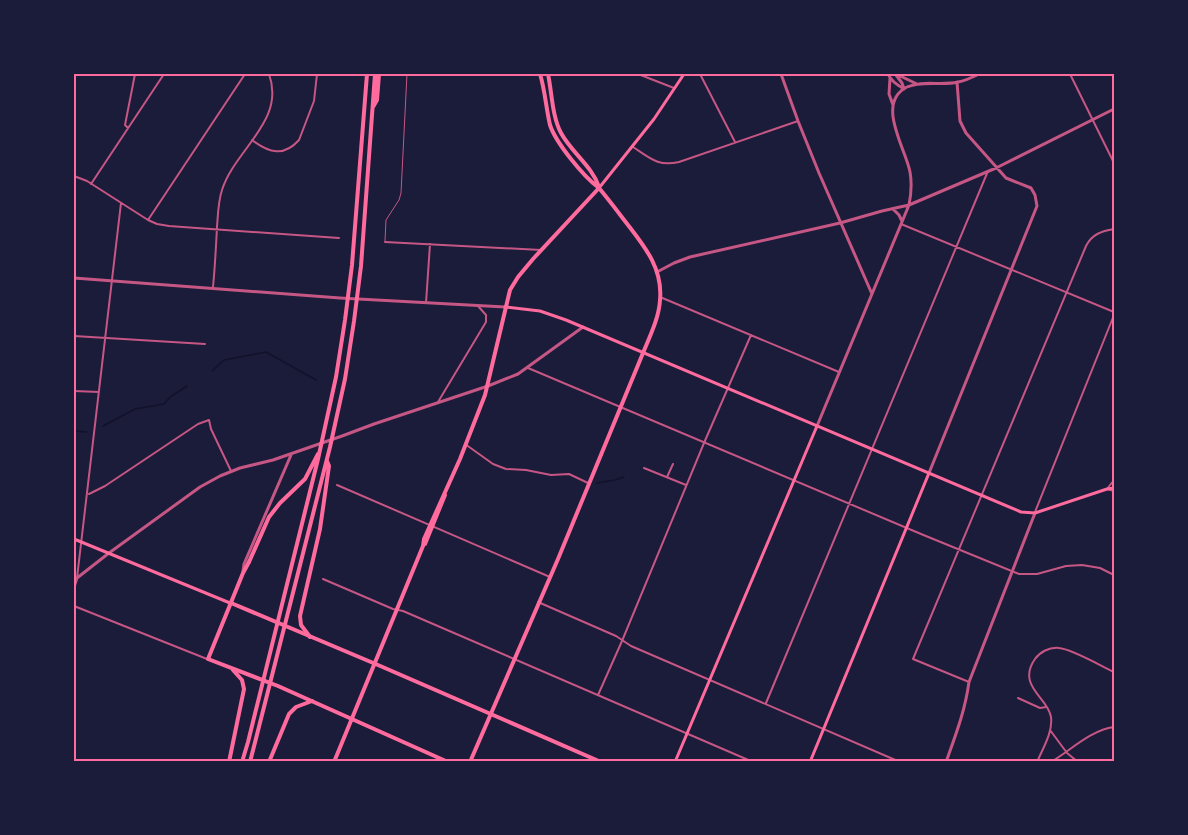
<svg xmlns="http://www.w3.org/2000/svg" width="1188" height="835" font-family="'PT Sans Narrow',sans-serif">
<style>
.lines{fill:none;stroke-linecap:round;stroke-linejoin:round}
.stream{stroke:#12122b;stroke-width:1.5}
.service{stroke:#c65784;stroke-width:1}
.minor{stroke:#c65784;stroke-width:2}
.tertiary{stroke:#c65784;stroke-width:3}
.secondary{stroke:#ff6b9d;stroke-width:3}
.primary{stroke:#ff6b9d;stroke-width:4}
.motorway{stroke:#ff6b9d;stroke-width:4}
.neatline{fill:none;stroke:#ff6b9d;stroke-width:2}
</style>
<rect width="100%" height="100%" fill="#1b1b3a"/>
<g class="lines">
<!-- stream -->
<path class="stream" d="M212 371 224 360 266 352 316 380
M103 426 135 409 164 404 170 397 187 386
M74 431 87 432
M597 483 615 480 624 477"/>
<!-- service -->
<path class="service" d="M385 241 386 220 399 200 401 193 407 74"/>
<!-- minor -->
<path class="minor" d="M638 74 674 88
M700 74 735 142
M1070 74 1114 163
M128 128 125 125 135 74
M252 140C269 153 284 157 299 140L314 101 317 74
M633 147C650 158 658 167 679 162L798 121
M74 176 87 181 148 220 157 224 169 226 339 238
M91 184 164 74
M148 220 245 74
M901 224 1114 312
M385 242 541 250
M213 287C215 267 216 247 217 227 218 215 218 202 222 190 235 149 286 121 269 74
M660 297 839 372
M426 303 430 244
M74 336 205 344
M528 368 921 534 1019 574H1037L1066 566 1082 565 1100 568 1114 575
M74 391 99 392
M438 402 486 322V315L478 306
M465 444 493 464 506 469 526 470 551 475 569 474 588 483
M644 468 686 485
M667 477 673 464
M1114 480 1107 489 1114 491
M337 485 550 577
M89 494 105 486 198 424 209 420 211 429 231 471
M1035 512 1114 315
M77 578 121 203
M323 579 393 609 403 611 753 762
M538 602 616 636 631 646 900 762
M74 606 207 659
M969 682 913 659 1086 246C1092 234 1102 231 1114 229
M598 695 622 641 704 443 751 335
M1018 698 1040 708 1046 707
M766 703 988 171
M1050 730 1067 753 1078 762
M1037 762C1043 748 1053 732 1051 717 1049 703 1034 695 1030 681 1028 674 1030 666 1035 659 1040 652 1049 647 1059 648 1072 649 1101 666 1114 672
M1051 762C1071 750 1091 730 1114 727"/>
<!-- tertiary -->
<path class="tertiary" d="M781 74 798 121 819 173 872 294
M888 74C891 81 897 85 904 89
M896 74 917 84
M896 75 902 83 904 89
M890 78 889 94 893 105
M893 209 899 215 902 221
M657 272 674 263 690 257 840 223 882 211 909 205 996 168 1114 109
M74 278 340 298 505 307
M817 426 909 205C911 195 912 183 910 172 906 149 875 103 907 87 922 80 942 86 958 82 965 81 973 77 979 74
M929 473 1037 206 1035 195 1031 188 1006 178 966 133 960 121 957 82
M243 571 244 564 291 455
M74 587 77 578 109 553 200 487 220 476 240 468 273 460 342 436 374 424 488 386 518 374 583 327
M946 762C956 734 965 711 969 682L1035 513"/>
<!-- secondary -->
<path class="secondary" d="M599 188 654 119 684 74
M505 307 540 311 566 320 1021 512 1035 513 1107 489 1114 488
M74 539 230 603
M675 762 817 426
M810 762 929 473"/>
<!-- primary -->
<path class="primary" d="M548 74C552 93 552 116 561 133 572 153 592 166 599 187
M425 544 445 495
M249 562 243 573 208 659 278 686 448 762
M231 603 378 665 601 762
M334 762 423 546 424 539 460 459 485 395 510 290 518 277 533 259 599 188
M470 762 558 559 643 353C650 336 659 318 660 300 663 269 645 247 628 225 618 212 609 200 599 188 583 176 556 143 550 125 546 108 545 90 540 74"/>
<!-- motorway -->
<path class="motorway" d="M373 107 377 100 379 74
M249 562 269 517 280 503 305 479 318 454
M310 637 301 625 300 616 320 529 329 466 327 461
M229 762 244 689 242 680 233 670
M242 762 248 742 318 459 336 377 345 320 352 265 367 74
M250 762 330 447 345 379 354 321 361 266 375 74
M269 762 289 714 296 707 312 701"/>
</g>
<!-- border -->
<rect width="1188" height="835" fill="none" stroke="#1b1b3a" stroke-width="150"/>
<rect x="75" y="75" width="1038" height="685" class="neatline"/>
</svg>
